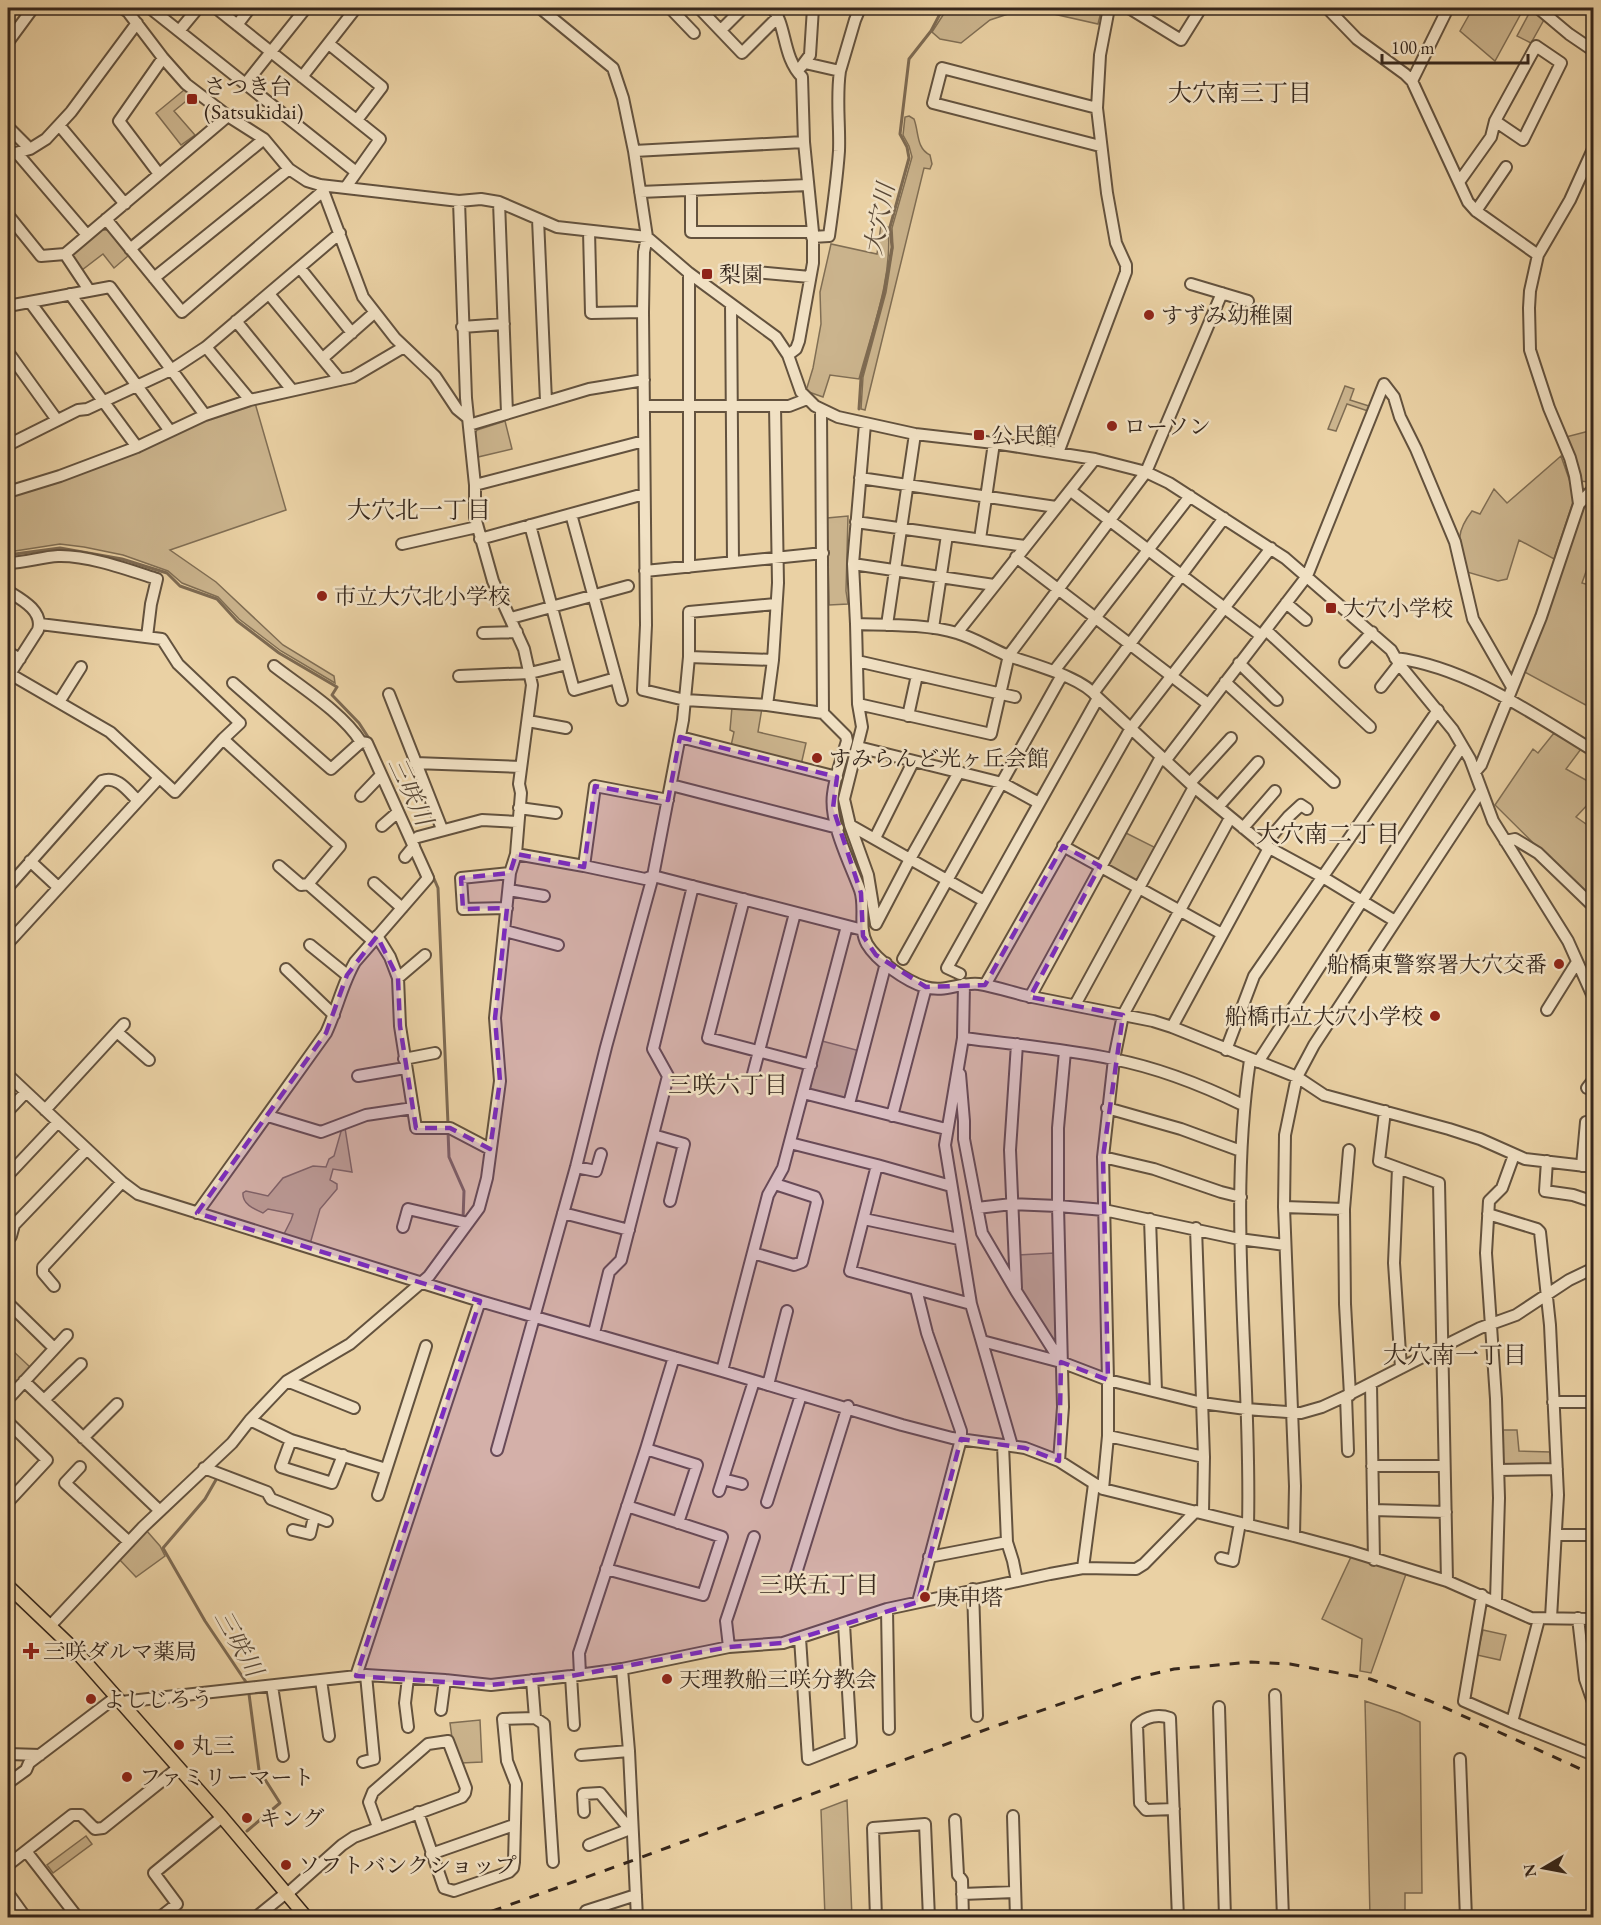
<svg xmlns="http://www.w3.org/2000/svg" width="1601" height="1925" font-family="'EB Garamond','Noto Serif JP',serif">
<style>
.green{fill:#cbb48d;stroke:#806e54;stroke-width:1.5}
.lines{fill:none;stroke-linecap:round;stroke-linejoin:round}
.stream{stroke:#7d6a52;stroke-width:3}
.river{stroke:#ad9776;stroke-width:18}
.minor-casing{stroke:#63523e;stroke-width:14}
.major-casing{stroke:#36271c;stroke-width:15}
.minor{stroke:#f1e1c4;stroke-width:10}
.major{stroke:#ead1a4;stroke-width:12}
.rail{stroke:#36271c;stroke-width:3;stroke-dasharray:10 10;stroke-linecap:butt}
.marked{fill:#7b2cbf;fill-opacity:0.2;stroke:#7b2cbf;stroke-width:4.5;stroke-dasharray:12 8;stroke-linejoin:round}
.poi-dot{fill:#8f2418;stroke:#f1e1c4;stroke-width:2}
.labels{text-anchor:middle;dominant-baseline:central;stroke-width:5;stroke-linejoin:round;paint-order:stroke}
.poi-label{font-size:22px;fill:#36271c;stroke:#f1e1c4;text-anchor:start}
.neighbourhood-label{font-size:24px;fill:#36271c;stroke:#f1e1c4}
.water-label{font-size:24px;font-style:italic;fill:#5a4937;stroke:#f1e1c4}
</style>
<rect width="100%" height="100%" fill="#ead1a4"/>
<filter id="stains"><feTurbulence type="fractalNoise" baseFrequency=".00333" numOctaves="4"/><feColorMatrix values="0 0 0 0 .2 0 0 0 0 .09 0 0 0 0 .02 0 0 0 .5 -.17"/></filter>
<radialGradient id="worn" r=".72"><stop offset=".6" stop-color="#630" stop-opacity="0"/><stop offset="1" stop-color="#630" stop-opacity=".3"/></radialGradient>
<!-- green -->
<path class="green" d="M944 8H1026L990 20 961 43 940 39 932 32 945 12Z
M1027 8H1102L1098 24Z
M1473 8H1524L1495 61 1460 31Z
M1532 8 1545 18 1531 43 1517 36Z
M189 86 196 93 174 111 195 135 181 145 156 113Z
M909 116 914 119C919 132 916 148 930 155L932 164 930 169 924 168 865 410 861 409 863 377 886 292 893 248 892 228 912 157 909 146 903 135 905 117Z
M881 225 888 227C893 278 872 330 859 379L830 375 823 397 806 391 813 368 821 324 820 292 831 244 877 254Z
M102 230H108L128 256 114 268 103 254 82 270 72 259 73 254Z
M1345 386 1354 389 1350 400 1369 406 1368 411 1347 404 1336 431 1328 429Z
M255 403 286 510 170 550 216 582 283 645 334 676 335 683 281 651 239 619 218 597 182 583 168 571 123 555 84 547 60 544 15 551H8V495L206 417Z
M505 421 512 449 478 457 475 433 477 430Z
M1593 430V482L1576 481 1562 438Z
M1561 456 1575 496 1554 559 1519 540 1507 579 1498 581 1467 572C1460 544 1453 536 1472 511L1480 514 1494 489 1507 503Z
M1578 507H1592L1593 552 1582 583 1593 586V709L1523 671 1553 598Z
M848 516 846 591 848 604 829 605 827 518Z
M732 707 762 708 758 732 806 743 801 765 731 746 734 732 730 730Z
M1554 733 1581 749 1566 769 1593 784 1591 801 1576 817 1593 829V902L1495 805 1533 749 1538 753Z
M1124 832 1156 848 1138 881 1134 882 1106 864Z
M822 1041 860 1051 847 1098 844 1100 812 1092 810 1088Z
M342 1128H345L352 1172 333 1169 330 1180 337 1184V1189L320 1209 310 1244 283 1236 291 1220 293 1214 268 1209 263 1213C254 1209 242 1204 243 1193L246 1191 268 1196 283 1178 313 1166 326 1167 329 1159 334 1156Z
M1054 1253 1059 1339 1052 1340 1018 1288V1255Z
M13 1351 30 1367 14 1385 8 1379V1358Z
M1500 1430H1517L1519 1451 1551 1452 1552 1462 1549 1466 1502 1465Z
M146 1530 160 1546 165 1556 136 1577 119 1559Z
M1351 1557 1406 1574 1371 1673 1360 1671 1362 1639 1322 1619Z
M1483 1630 1506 1635 1500 1660 1477 1655Z
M1365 1701 1400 1713 1420 1722 1422 1893H1405V1917H1370Z
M480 1720 482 1762 461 1763 452 1738 450 1723Z
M847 1800 852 1917H825L821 1810Z
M86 1836 92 1844 53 1873 47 1865Z"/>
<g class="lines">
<!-- stream -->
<path class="stream" d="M859 409 861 378 884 293 892 247 890 227 909 158 907 147 900 134 909 59 931 31 941 12 940 8
M8 554H15L60 548 122 559 167 573 180 586 217 599 237 621 279 653 337 687 332 695 359 723 370 740
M432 874 438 888 448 1124
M448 1131 449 1157 464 1191 463 1220
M217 1478 205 1499 163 1548 205 1621 246 1682 249 1694 259 1770 280 1803 247 1831"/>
<!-- river -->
<path class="river" d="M1593 8H1594"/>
<!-- minor casing -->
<g class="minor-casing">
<path id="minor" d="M122 8 128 12 163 58 186 84 228 116 264 139 289 169 307 181 320 185 459 201 481 199 499 202 557 227 647 237 689 273 776 337 788 355 801 392 815 406 838 417 915 434 994 443 1095 459 1146 472 1169 483 1285 558 1391 650 1399 664 1453 730 1470 759 1493 821 1568 941 1594 999
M150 8 356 172
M216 8 380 139 346 187
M540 8 613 68 623 98 634 151 647 237 644 252 643 312 646 625 643 690 685 700 767 705 823 713
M670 8 694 33
M699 8 742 53 778 17
M772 8C787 25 782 57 802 77L804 142 813 232V263L799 341 796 349 788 355
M1129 8 1181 40 1201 8
M1327 8 1357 39 1405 74 1412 81 1468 202 1476 211 1538 255
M1538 8 1569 34 1594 51
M237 25 250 8
M721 30 743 8
M179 31 198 8
M8 42 33 8
M329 44 382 87 357 120
M805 63 840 71 855 20 860 8
M801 67 810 55 813 8
M302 77 356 8
M1412 81 1448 8
M246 83 306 8
M1097 108 942 68 933 103 1100 146
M59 125 125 204
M8 127 30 149
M634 151 804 142
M17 153 87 235
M8 155 30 149 46 139 71 112 137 23
M159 174 119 121 163 58
M1459 182 1491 137 1495 121 1536 46 1561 63 1523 140 1495 121
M321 185 363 297 395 338 435 376 457 409 468 418
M691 190V232H813
M640 192 808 185
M499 202 507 413
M1476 211 1506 167
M8 215 41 256 65 254
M106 219 182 312 323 191
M538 219 546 401
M589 231 591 313 643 312
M812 237 829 236C833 208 837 179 839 151 840 124 836 98 840 71
M130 249 264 139
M300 268 352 333
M744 271 810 277
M154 278 289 169
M1191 284 1248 301
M89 290 65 254 228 116
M70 294 170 431
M269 294 340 380
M30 302 137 447
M731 304 733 562
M8 306 110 287 205 415
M236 321 292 390
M462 327 504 324
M206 347 250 400
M8 352 57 420
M323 358 374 313
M644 406H775
M821 410 823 713 846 736 847 741C842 758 835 776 833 794 829 823 850 863 860 890 866 907 858 928 867 944 877 961 906 981 925 987 945 993 959 982 979 984 997 987 1014 993 1032 997 1072 1005 1113 1013 1153 1021L1172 1027 1297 1077 1324 1095 1449 1129 1480 1139 1525 1159 1594 1167
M865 424 853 564 856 624 858 704 862 727 844 799 850 825 868 875 876 924
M469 425 589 389 644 380
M8 445 78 410 87 409 171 370 206 347 340 233
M1058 453 1126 272V265L1116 243 1107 193 1097 108 1100 55 1109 8
M860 478 1056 507
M475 485 644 441
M1071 491 1260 635
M8 492 60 476 137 447 205 415 250 400 353 377 404 347
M1579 504 1594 488
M571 514 622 700
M856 522 1025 546
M530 525 574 690 616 678
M480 539 644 494
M980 539 994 443
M402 544 477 527
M1016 557 1208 704
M8 563C25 563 41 557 58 556 88 555 129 570 157 579L151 604 147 637
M853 564 994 585
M689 567V273
M645 571 823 553
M8 591C21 599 44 611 38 630L8 677
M1286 603 1306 620
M511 618 628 586
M856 624C888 625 927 624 957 633 974 638 988 647 1004 654 1029 664 1082 676 1098 698L1194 787 1264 845 1321 876 1395 921
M887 625 915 434
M933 628 947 535
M1266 630 1370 727
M483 633 517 632
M957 633 1095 459
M8 652 20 659
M689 657 773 660
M1395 658C1467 667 1533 714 1594 751
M857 661 1015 697
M1345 662 1372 632
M1239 663 1277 700
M274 666C301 687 343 713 361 742
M1054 671 1190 496
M10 674 110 732 175 792 223 739 240 723 178 664 162 639 40 624
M459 676 530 673 567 664
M1225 682 1334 782
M1381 687 1399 664
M1094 692 1224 518
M389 694 442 829
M59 702 81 667
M858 704 991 734 1009 655 1146 472 1222 293
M767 705 773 660 778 583 775 406H789L807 399
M908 716 917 675
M528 721 566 728
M680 737 837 777
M223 739 340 846 308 884 301 885 279 866
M858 747 1002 783 1039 803
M1165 761 1307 576 1384 384 1394 397 1400 417 1416 449 1455 542 1473 619 1512 687
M415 763 521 767
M1475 772 1481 765 1541 617 1579 504 1575 476 1570 458 1549 408 1530 350 1529 308 1530 291 1538 255 1570 200 1594 147
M1190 783 1231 738
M671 785 838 828
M361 796 381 775
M1218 807 1258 762
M519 808 556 813
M850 825 984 901
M382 826 398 812
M1243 828 1275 791
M418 837 482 820 518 822
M875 838 913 762
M1505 841 1515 839 1538 853 1594 907
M1264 845 1288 817 1301 805 1307 809
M1063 846 1222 934
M516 854 584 866 645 879 653 876 863 930
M405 857 414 846
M30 861 58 887
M584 866 595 786 668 800
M374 883 402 908
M308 884 373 941
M8 887 102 781C117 775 128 791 138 801
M509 890 544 896
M744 899 708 1038 811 1065
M507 908 463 909 461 878 510 873
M876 924 910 859 959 772
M505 931 558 945
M377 936 390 957 398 978 400 1026 416 1128H450L490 1149
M8 943 159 778
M310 945 347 975
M903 959 1062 675
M286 969 334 1015
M960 974 947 968 1098 698
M398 978 425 955
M964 984 963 1038 945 1145 971 1304 1012 1446
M985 985 1131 728 1271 548
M1030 997 1161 757
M1075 1005 1194 787
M1547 1010 1577 962
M1172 1027 1269 848
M117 1032 149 1060
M963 1038C1013 1044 1064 1049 1113 1059 1159 1068 1202 1085 1243 1105
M1226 1050 1254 976 1438 710
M404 1059 435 1053
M1258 1062 1462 746
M753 1074 795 913
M960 1074 964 1121V1139L982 1233 1016 1291 1061 1362
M8 1075 122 1182 138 1194 480 1301 722 1371 902 1425 952 1438 1025 1448 1059 1461 1103 1489 1294 1536 1350 1551 1447 1581 1531 1618 1594 1619
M358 1076 405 1068
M1587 1088 1594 1079
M803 1093 946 1129
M849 1104 886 963
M1107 1108 1181 1129 1241 1151
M45 1110 124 1024
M8 1111 26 1092
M1385 1111 1379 1161 1439 1183 1447 1581
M268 1116 321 1132 366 1115 413 1108
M892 1116 926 987
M653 1135 684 1144 670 1201
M790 1143 877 1165 951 1186
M1349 1150 1344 1209 1345 1304 1350 1395
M1103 1157 1154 1169 1221 1192 1241 1197
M1547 1161 1545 1191 1573 1195 1594 1202
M877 1165 850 1271 971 1304
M1582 1166 1586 1122 1594 1123
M576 1167 596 1171 601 1154
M1398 1168 1394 1263 1401 1368
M8 1175 58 1122
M1284 1207 1344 1209
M977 1208 1012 1204 1058 1206 1104 1210 1239 1239 1285 1245
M197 1213 326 1033C337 1010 342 984 355 962L428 878 367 743 361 742 331 769 233 683
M563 1213 629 1230
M1488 1214 1537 1229 1540 1232 1550 1325 1558 1495 1551 1618
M864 1219 959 1239
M1150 1219 1156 1391
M403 1227 408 1209 468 1223
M1196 1228 1204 1457 1203 1513
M8 1240 11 1236 14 1225 87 1149
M753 1253 794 1265 802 1262 817 1202 815 1197 775 1184
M54 1286 43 1273V1267L122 1182
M1016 1288 1010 1150 1017 1044
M916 1289 927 1333 961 1431V1439L918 1602
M8 1303 54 1348
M594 1333 609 1272 621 1260 668 1076 653 1049 693 886
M982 1341 1061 1362 1108 1380 1202 1403 1246 1409 1301 1413 1322 1407 1346 1396 1442 1347 1480 1328 1516 1315 1569 1280 1594 1268
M722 1371 768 1195 783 1168 847 926
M24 1381 160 1511
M287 1381 354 1408
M1371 1384 1374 1560
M768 1385 787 1311
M1346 1396 1348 1451
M8 1399 67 1335
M44 1400 81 1364
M1553 1402H1594
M250 1420 291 1440 386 1469
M8 1422 47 1460 8 1502
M1108 1436 1204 1457
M83 1438 117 1404
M291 1440 281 1467 332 1483 343 1455
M1003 1445 1007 1542 1013 1561 1017 1581
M646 1449 697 1465 678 1523
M497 1450 576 1167 606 1047 653 876 683 720 689 657V612L776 604
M1059 1461 1063 1407 1058 1206V1128L1065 1051
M1372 1466H1444
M80 1467 65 1483 129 1542
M204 1468 267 1492 271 1499 327 1521
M1499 1470 1557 1469
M723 1479 742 1484
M1103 1489 1108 1436V1380L1103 1157 1114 1059 1123 1015 1230 818
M719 1491 754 1381
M378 1495 426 1346
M767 1502 801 1395
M1373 1510 1446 1512
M1248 1525C1252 1370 1227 1214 1250 1060
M293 1530 310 1534 314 1517
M1556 1535H1594
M1294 1536 1295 1486 1284 1207 1285 1135 1297 1077 1314 1045 1481 791
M929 1557 1007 1542
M1221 1558 1233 1561 1240 1523
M1083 1568 1094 1484
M606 1569 703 1595 722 1537 627 1506
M793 1583 848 1406
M973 1589 977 1716
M1482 1595 1464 1701 1512 1722 1539 1619
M1496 1601 1499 1498 1496 1399 1486 1253 1489 1201 1502 1188 1514 1155
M887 1609 889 1729
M1578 1618 1585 1679 1594 1705
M50 1626 143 1527 232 1443 250 1420 287 1381 350 1344 429 1276 479 1208 487 1178 500 1081 495 1018 510 873 516 854 521 793 519 784 532 685 524 649 493 581 475 517V485L466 398 459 201
M800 1638 808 1759 851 1742 844 1624
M729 1647 726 1621 754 1537
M622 1669 629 1751 637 1918
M580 1675 579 1653 646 1449 674 1357
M356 1676 480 1301
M571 1676 574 1725
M408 1678 405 1703 408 1727
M321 1680 329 1736
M532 1680 535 1718
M272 1686 283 1756
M1275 1695 1283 1918
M121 1702 366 1675 445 1680 491 1685 571 1676 622 1669 729 1647 783 1643 887 1609 1050 1574 1083 1568 1136 1569 1144 1564 1196 1511
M1219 1707 1225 1918
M441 1710 445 1680
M1512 1722 1594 1755
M8 1754 40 1755
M581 1755 629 1751
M1460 1759 1466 1918
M363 1762 374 1759 366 1675
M8 1783 26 1770 29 1763 116 1697
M1174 1809 1146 1810 1140 1803 1137 1725C1146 1716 1159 1714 1170 1718L1178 1918
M418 1812 444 1888 454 1891 509 1872 513 1868 514 1862 516 1784 507 1761 503 1719 535 1718 544 1724 553 1862
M584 1812 583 1794 600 1793 632 1832
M1013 1816 1016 1918
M955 1820 958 1875 962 1880 963 1918
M589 1845 630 1829
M26 1851 78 1918
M431 1854 514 1825
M8 1865 72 1815H81L95 1829 103 1828 178 1768
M8 1893 26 1918
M287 1894 342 1845 354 1837 462 1797 465 1793 466 1788 448 1741 428 1744 373 1792 369 1802 378 1827
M962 1894 1015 1892
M586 1911 636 1895
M159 1918 177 1904 154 1873 222 1817
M255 1918 286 1893
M876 1918 873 1828 925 1824 929 1918"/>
</g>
<!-- major casing -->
<g class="major-casing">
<path id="major" d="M8 1586 74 1649 222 1817 307 1918"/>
</g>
<!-- minor -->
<use href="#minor" class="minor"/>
<!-- major -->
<use href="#major" class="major"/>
<!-- rail -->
<path class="rail" d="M473 1918 634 1860 990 1728 1136 1678 1174 1669 1251 1662 1290 1664 1370 1679 1430 1701 1594 1775"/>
</g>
<!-- marked area -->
<path class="marked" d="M680 737 837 777 833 808 861 893 863 936 876 955 926 987 985 985 1063 846 1100 866 1030 997 1123 1015 1103 1157 1108 1380 1061 1362 1059 1461 1025 1448 961 1439 918 1602 783 1643 729 1647 571 1676 491 1685 356 1676 480 1301 197 1213 326 1033 347 975 377 936 398 978 400 1026 416 1128H450L490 1149 500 1081 495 1018 507 908 463 909 461 878 510 873 516 854 584 867 595 786 668 800Z"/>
<!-- markers -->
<g class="poi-dot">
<rect x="186" y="93" width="12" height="12" rx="3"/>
<rect x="701" y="268" width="12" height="12" rx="3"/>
<circle cx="1149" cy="315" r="6"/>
<circle cx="1112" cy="426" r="6"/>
<rect x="973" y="429" width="12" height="12" rx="3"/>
<circle cx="322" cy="596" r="6"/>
<rect x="1325" y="602" width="12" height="12" rx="3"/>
<circle cx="817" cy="758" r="6"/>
<circle cx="1559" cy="964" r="6"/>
<circle cx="1435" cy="1016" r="6"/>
<circle cx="925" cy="1597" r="6"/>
<path d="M28 1642h6v6h6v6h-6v6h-6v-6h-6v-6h6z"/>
<circle cx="667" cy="1679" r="6"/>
<circle cx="91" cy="1699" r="6"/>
<circle cx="179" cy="1745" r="6"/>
<circle cx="127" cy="1777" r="6"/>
<circle cx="247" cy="1818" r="6"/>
<circle cx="286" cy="1865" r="6"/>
</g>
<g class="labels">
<!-- poi labels -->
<g class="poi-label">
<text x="204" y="86">さつき台<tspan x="204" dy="25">(Satsukidai)</tspan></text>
<text x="719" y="274">梨園</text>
<text x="1161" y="315">すずみ幼稚園</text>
<text x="1124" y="426">ローソン</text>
<text x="991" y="435">公民館</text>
<text x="334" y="596">市立大穴北小学校</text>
<text x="1343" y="608">大穴小学校</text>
<text x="829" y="758">すみらんど光ヶ丘会館</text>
<text x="1547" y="964" text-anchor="end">船橋東警察署大穴交番</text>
<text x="1423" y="1016" text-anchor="end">船橋市立大穴小学校</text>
<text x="937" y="1597">庚申塔</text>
<text x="43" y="1651">三咲ダルマ薬局</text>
<text x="679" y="1679">天理教船三咲分教会</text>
<text x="103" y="1699">よしじろう</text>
<text x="191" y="1745">丸三</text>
<text x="139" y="1777">ファミリーマート</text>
<text x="259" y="1818">キング</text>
<text x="298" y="1865">ソフトバンクショップ</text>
</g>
<!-- neighbourhood labels -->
<g class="neighbourhood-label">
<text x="1240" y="92">大穴南三丁目</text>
<text x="419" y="509">大穴北一丁目</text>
<text x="1328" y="833">大穴南二丁目</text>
<text x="728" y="1084">三咲六丁目</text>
<text x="1455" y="1354">大穴南一丁目</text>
<text x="819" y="1584">三咲五丁目</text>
</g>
<!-- water labels -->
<g class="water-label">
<text transform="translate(879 219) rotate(-79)">大穴川</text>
<text transform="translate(411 791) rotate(65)">三咲川</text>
<text transform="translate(239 1643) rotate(61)">三咲川</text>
</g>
</g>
<!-- margin -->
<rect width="1601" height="1925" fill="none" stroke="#ead1a4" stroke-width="30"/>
<rect x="9" y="9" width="1583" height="1907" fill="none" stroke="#36271c" stroke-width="3"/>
<rect x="15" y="15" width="1571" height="1895" fill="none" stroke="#36271c" stroke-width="1.5"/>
<!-- north arrow -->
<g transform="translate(1544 1868) rotate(260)" stroke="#f1e1c4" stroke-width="4.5" paint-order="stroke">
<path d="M0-4.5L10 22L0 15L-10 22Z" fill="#36271c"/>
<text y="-9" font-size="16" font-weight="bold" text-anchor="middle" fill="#36271c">N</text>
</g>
<!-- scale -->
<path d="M1382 54v9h146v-9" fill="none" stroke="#36271c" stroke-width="3"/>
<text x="1391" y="54" font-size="18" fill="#36271c" stroke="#f1e1c4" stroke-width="4.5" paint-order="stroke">100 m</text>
<rect width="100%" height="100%" filter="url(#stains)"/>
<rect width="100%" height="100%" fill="url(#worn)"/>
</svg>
